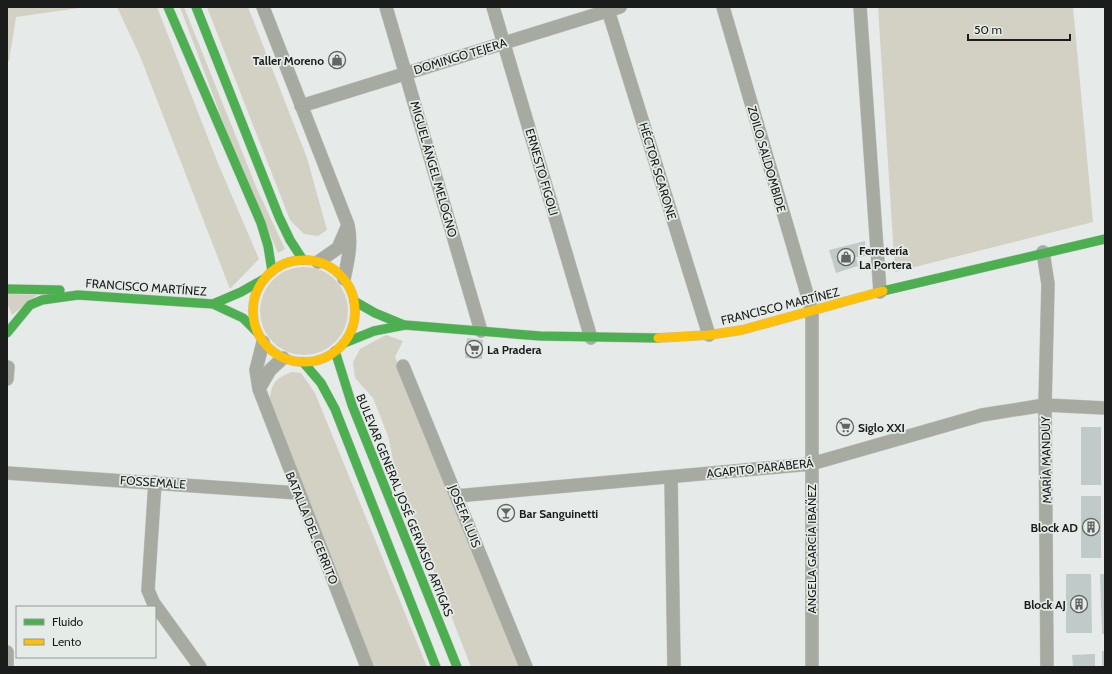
<svg xmlns="http://www.w3.org/2000/svg" width="1112" height="674" font-family="Cabin,sans-serif">
<style>
.green{fill:#d3d1c4}
.building{fill:#c0cbc9}
.lines{fill:none;stroke-linecap:round;stroke-linejoin:round}
.street-casing{stroke:#c2c4c3;stroke-width:14}
.fast-casing{stroke:#c2c4c3;stroke-width:10}
.slow-casing{stroke:#c2c4c3;stroke-width:10}
.street{stroke:#a6aaa1;stroke-width:13}
.fast{stroke:#4caf50;stroke-width:9}
.slow{stroke:#ffc107;stroke-width:9}
.labels{text-anchor:middle;dominant-baseline:central;stroke-width:3.5;stroke-linejoin:round;paint-order:stroke}
.street-label{font-size:12px;fill:#1b1d1c;stroke:#e5ebe7}
.poi-label{font-size:12px;font-weight:bold;fill:#1b1d1c;stroke:#e5ebe7;text-anchor:start}
</style>
<rect width="100%" height="100%" fill="#e6eae8"/>
<!-- green -->
<path class="green" d="M7 7H86L16 17 9 61 7 62Z
M117 7H157L217 161 259 259 230 289 140 56Z
M180 7H184L257 189 285 249 278 253 223 122Z
M207 7H248L307 158 327 230 318 236 304 234 290 220Z
M878 7H1073L1093 222 895 272Z
M260 311a44 44 0 1 1 88 0a44 44 0 1 1-88 0Z
M7 294 37 295 12 315 7 303Z
M386 335 403 341 395 357 519 667H471L396 474 388 436 373 398 355 378 353 362 360 349Z
M292 372 301 373 315 393 427 667H374L269 403C272 384 273 379 292 372Z"/>
<!-- building -->
<path class="building" d="M865 241 866 256 856 257 858 266 836 273 829 250Z
M467 338 483 340 482 359 465 358Z
M1081 427H1101V485H1081Z
M1081 496H1101V558H1081Z
M1066 574H1091L1092 633H1066Z
M1100 574H1105V634H1102Z
M1102 651H1105V667H1102Z
M1095 654V667H1073L1072 655Z"/>
<g class="lines">
<!-- street casing -->
<g class="street-casing">
<path id="street" d="M263 7 348 225C352 244 348 260 344 279
M386 7 481 331
M493 7 591 338
M607 7 709 335
M723 7 812 311V667
M860 7 880 292
M301 106 620 7
M1043 252 1048 284 1045 405 1047 667
M318 262 338 248 348 225
M263 342 256 370 259 389 367 667
M403 366 526 667
M7 379 8 367
M259 389 270 370 283 358
M7 473 298 493
M671 478 674 667
M155 482 148 590 153 602 200 667
M456 496 811 464 982 415 1045 405 1105 408
M7 652V667"/>
</g>
<!-- fast casing -->
<g class="fast-casing">
<path id="fast" d="M168 7 261 223 268 246 272 271
M196 7 279 217 290 240 303 260
M7 289 60 290
M883 291 1105 239
M354 301 375 313 404 325
M213 304 241 292 264 279
M7 333 30 305 42 300 78 295 213 304 243 318 257 332
M344 343 374 331 405 325 540 336 658 338
M335 351 352 405 457 667
M303 362 321 383 335 409 436 667"/>
</g>
<!-- slow casing -->
<g class="slow-casing">
<path id="slow" d="M253 311a51 51 0 1 1 102 0a51 51 0 1 1-102 0Z
M658 338 709 335 742 330 883 291"/>
</g>
<!-- street -->
<use href="#street" class="street"/>
<!-- fast -->
<use href="#fast" class="fast"/>
<!-- slow -->
<use href="#slow" class="slow"/>
</g>
<!-- icons -->
<defs>
<g id="shop-ring" transform="scale(0.9)"><circle r="9.5" fill="#e5ebe7" stroke="#626563" stroke-width="1.5"/><path d="M-5-2.5h2.3a2.7 3.5 0 0 1 5.4 0H5L5.5 6h-11ZM-1.5-2.5h3a1.5 2.3 0 0 0-3 0Z" fill="#626563"/></g>
<g id="supermarket-ring" transform="scale(0.9)"><circle r="9.5" fill="#e5ebe7" stroke="#626563" stroke-width="1.5"/><path d="M-6-5.5h2.5l.6 2H6L4.5 2H-2.5L-4.4-4H-6ZM-1.5 3.2a1.3 1.3 0 1 0 .1 0ZM3 3.2a1.3 1.3 0 1 0 .1 0Z" fill="#626563"/></g>
<g id="bar-ring" transform="scale(0.9)"><circle r="9.5" fill="#e5ebe7" stroke="#626563" stroke-width="1.5"/><path d="M-6-5H6L.8 .8V4.5H3.5V6h-7V4.5H-.8V.8Z" fill="#626563"/></g>
<g id="building-ring" transform="scale(0.9)"><circle r="9.5" fill="#e5ebe7" stroke="#626563" stroke-width="1.5"/><path d="M-4-6H4V6H1V3H-1V6H-4ZM-2.5-4.3h1.7v1.8h-1.7ZM.8-4.3h1.7v1.8H.8ZM-2.5-1h1.7V.8h-1.7ZM.8-1h1.7V.8H.8Z" fill="#626563"/></g>
</defs>
<g fill-rule="evenodd">
<use href="#shop-ring" x="337" y="60"/>
<use href="#shop-ring" x="846" y="257"/>
<use href="#supermarket-ring" x="474" y="349"/>
<use href="#supermarket-ring" x="845" y="427"/>
<use href="#bar-ring" x="506" y="513"/>
<use href="#building-ring" x="1091" y="527"/>
<use href="#building-ring" x="1079" y="604"/>
</g>
<g class="labels">
<!-- street labels -->
<g class="street-label">
<text transform="translate(460 56) rotate(-17)">DOMINGO TEJERA</text>
<text transform="translate(767 159) rotate(74)">ZOILO SALDOMBIDE</text>
<text transform="translate(434 169) rotate(74)">MIGUEL ÁNGEL MELOGNO</text>
<text transform="translate(658 171) rotate(73)">HÉCTOR SCARONE</text>
<text transform="translate(542 172) rotate(74)">ERNESTO FIGOLI</text>
<text transform="translate(146 287) rotate(4)">FRANCISCO MARTÍNEZ</text>
<text transform="translate(780 306) rotate(-14)">FRANCISCO MARTÍNEZ</text>
<text transform="translate(1046 460) rotate(-91)">MARÍA MANDUY</text>
<text transform="translate(760 468) rotate(-6)">AGAPITO PARABERÁ</text>
<text transform="translate(153 482) rotate(4)">FOSSEMALE</text>
<text transform="translate(405 505) rotate(68)">BULEVAR GENERAL JOSÉ GERVASIO ARTIGAS</text>
<text transform="translate(465 516) rotate(68)">JOSEFA LUIS</text>
<text transform="translate(312 528) rotate(68)">BATALLA DEL CERRITO</text>
<text transform="translate(811 549) rotate(-90)">ANGELA GARCÍA IBAÑEZ</text>
</g>
<!-- poi labels -->
<g class="poi-label">
<text x="324" y="60" text-anchor="end">Taller Moreno</text>
<text x="859" y="250">Ferretería<tspan x="859" dy="14">La Portera</tspan></text>
<text x="487" y="349">La Pradera</text>
<text x="858" y="427">Siglo XXI</text>
<text x="519" y="513">Bar Sanguinetti</text>
<text x="1078" y="527" text-anchor="end">Block AD</text>
<text x="1066" y="604" text-anchor="end">Block AJ</text>
</g>
</g>
<!-- border -->
<rect width="1112" height="674" fill="none" stroke="#1b1d1c" stroke-width="16"/>
<!-- legend -->
<rect x="16" y="606" width="140" height="52" fill="#e5ebe7" stroke="#949996"/>
<rect x="24" y="619" width="20" height="6" fill="#4caf50" stroke="#949996"/>
<text x="52" y="626" font-size="12" fill="#1b1d1c">Fluido</text>
<rect x="24" y="639" width="20" height="6" fill="#ffc107" stroke="#949996"/>
<text x="52" y="646" font-size="12" fill="#1b1d1c">Lento</text>
<!-- scale -->
<path d="M968 34v6h102v-6" fill="none" stroke="#1b1d1c" stroke-width="2"/>
<text x="974" y="34" font-size="12" fill="#1b1d1c" stroke="#e5ebe7" stroke-width="3" paint-order="stroke">50 m</text>
</svg>
